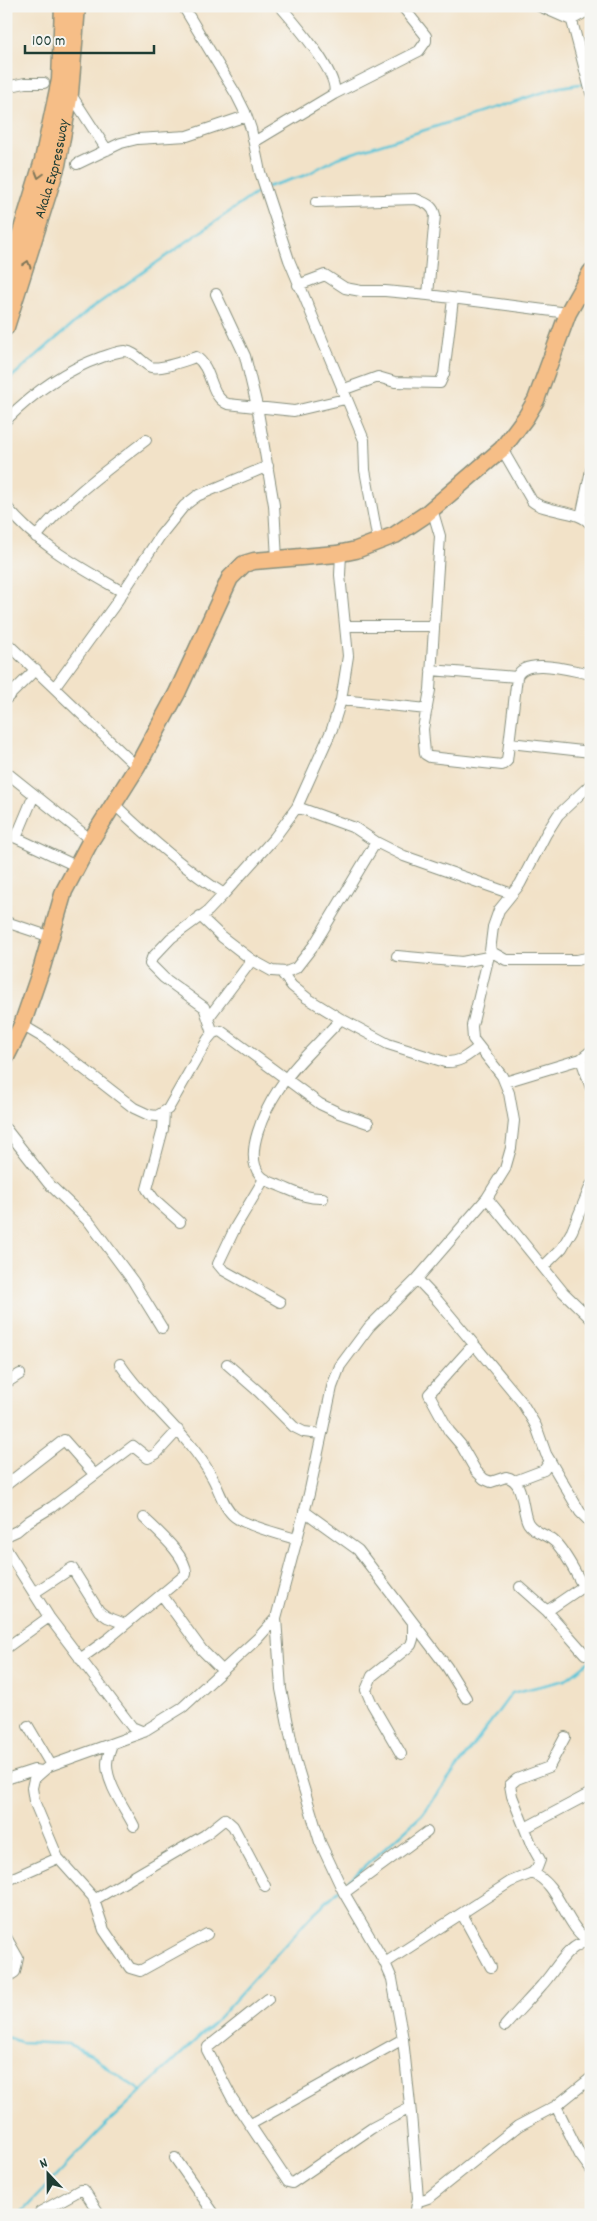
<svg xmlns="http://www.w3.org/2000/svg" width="597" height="2221" font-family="Dekko,sans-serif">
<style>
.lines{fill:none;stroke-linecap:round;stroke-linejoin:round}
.stream{stroke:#5cc5d8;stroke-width:2.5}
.street-casing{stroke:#88907e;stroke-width:12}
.primary-casing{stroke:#88907e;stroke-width:19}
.street{stroke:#fff;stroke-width:10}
.primary{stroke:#f6be87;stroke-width:16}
.oneway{stroke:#807759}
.labels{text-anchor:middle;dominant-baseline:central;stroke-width:4.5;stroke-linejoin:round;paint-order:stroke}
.street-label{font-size:15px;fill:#1f3d34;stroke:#f6f6f2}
</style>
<rect width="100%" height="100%" fill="#f6f6f2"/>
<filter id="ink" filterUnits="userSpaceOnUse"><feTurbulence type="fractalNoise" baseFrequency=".02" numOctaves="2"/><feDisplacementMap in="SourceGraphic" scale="10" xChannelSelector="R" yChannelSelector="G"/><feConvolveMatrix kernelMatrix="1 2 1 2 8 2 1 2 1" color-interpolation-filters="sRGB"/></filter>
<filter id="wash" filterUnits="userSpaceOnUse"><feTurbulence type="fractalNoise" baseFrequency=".0096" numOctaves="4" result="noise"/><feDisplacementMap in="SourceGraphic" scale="20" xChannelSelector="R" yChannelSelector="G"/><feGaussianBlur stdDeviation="1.12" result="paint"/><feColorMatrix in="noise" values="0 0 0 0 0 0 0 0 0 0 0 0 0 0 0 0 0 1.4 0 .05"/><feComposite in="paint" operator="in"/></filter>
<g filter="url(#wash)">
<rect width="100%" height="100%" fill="#f2e2c8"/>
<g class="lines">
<!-- stream -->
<path class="stream" d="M267 187 306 175 337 158 560 87 587 83
M6 382 89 310 262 189
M343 1886 422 1815 512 1693 565 1680 591 1660
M6 2037 21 2042 68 2044 93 2055 111 2071 141 2091
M19 2215 101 2129 214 2023 313 1914 339 1890"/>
</g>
</g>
<g filter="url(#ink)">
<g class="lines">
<!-- street casing -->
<g class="street-casing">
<path id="street" d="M183 6 237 96 245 112 251 129 260 172 289 260 364 440 365 470 378 541
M280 6C293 21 340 75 334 94
M539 6 571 20 591 9
M568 6 591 93
M6 87 25 83H44
M70 93 107 150
M254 142 334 94 419 51 426 41V36L402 6
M77 164 121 143 137 139 187 136 246 116
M316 202 416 199C425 203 433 205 435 215L428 295
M298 285 325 275 345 288 361 291H385L428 295 568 313
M216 294 245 356 257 406 274 505 277 559
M342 390 378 377 395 382 440 383 444 374 453 299
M6 420C34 392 65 370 102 357 109 355 118 351 125 351 136 352 142 363 151 367 161 370 186 360 196 357 213 368 209 397 228 404L294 411 345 399
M502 449 532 501C548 514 580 509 591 525
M6 506C37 545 81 568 123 592
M432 509 440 536 430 690 423 729 425 754 430 757 502 765 507 761 517 677C524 656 573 671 591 674
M581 517 591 470
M36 537C67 498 107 470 146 440
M345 626H434
M6 642 137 767
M431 670 517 677
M55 687 114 606 160 536 184 506 197 496 268 466
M6 699 36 669
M341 700 427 709
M510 743 591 752
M6 772 91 840
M114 804C148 837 183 868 224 894
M297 807 355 828 376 842 404 856 512 894
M6 833 76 866
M16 838 34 795
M200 916 222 937 252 960 272 971 286 972 296 968 314 945 376 842
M6 922 51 937
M490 951 506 960H577L591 957
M397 956 462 962 488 957
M282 973 292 986 307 998 341 1019 388 1044 445 1062C460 1063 467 1056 479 1047
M209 1017 252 960
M22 1025 44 1038 134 1108 149 1115 157 1116 168 1109 208 1039 213 1033 221 1031 320 1104 339 1113 368 1123
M213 1033 204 1007 164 978 150 964 152 958 171 938 208 911 224 894 275 837 297 807 332 729 341 700 348 656 340 575 341 553
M581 1059 591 1051
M505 1082 581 1059 591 1088
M164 1112 163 1129 147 1189 154 1199 180 1222
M6 1129 49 1184 90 1223 133 1281 162 1328
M264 1179 236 1226 218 1264 223 1270 280 1302
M323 1198C307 1199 295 1192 280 1186 273 1183 265 1181 260 1175 243 1154 265 1110 278 1090 295 1064 320 1042 341 1019
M487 1198 563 1292 591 1319
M543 1267 562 1248 572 1231 591 1185
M417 1279 438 1301 521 1401 536 1426 546 1454 580 1512 591 1523
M474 1344 429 1394 449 1431 461 1445 476 1471 484 1479 491 1482 506 1477C525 1480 521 1510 528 1523 535 1534 548 1534 556 1543 567 1555 575 1572 583 1586
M120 1364C147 1405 188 1433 212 1477 219 1489 223 1507 235 1517 245 1525 282 1535 296 1539
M227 1364 259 1392 294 1427 304 1432 320 1434
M6 1383 20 1374
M515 1481 544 1470 550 1461
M6 1485 64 1440 94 1474
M304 1511 358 1550 447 1667 466 1698
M6 1536 17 1531 29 1521 52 1507 133 1446 148 1458 156 1454 178 1430
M6 1549 49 1617 132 1727 144 1732
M520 1587 547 1611 585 1654
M34 1593 72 1568 99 1611 107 1617 125 1624
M162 1595 202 1650 222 1670
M547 1611 591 1581
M6 1648 49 1617
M80 1659 108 1639 186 1574C188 1557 156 1530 144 1518
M28 1726 51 1765
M112 1744C110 1750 107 1758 107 1764 107 1785 125 1808 134 1826
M401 1754 372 1704 366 1690 372 1676 411 1645 413 1639V1623
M6 1779 34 1770 42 1771
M525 1828 591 1793
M532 1873 537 1868 540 1860 531 1844 512 1796 510 1785 517 1779 549 1767 565 1737
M6 1881 58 1858
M344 1893 427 1832
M94 1900 205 1835 225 1819 233 1826 265 1886
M462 1914 491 1967
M207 1934 140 1971 130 1968 104 1930 93 1897 58 1858 34 1801 32 1788 34 1779 49 1766 141 1733 183 1707 258 1638 276 1618
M6 1937 18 1958 15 1972 6 1978
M385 1963 510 1882 532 1873C561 1884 564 1928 591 1942
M268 1999 208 2047 207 2050 232 2098 288 2182 292 2183 372 2128 410 2108
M505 2026C517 2012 530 1999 542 1985 556 1970 567 1944 590 1941
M556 2106 580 2155 591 2170
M251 2124 403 2039
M175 2158 215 2215
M418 2198 422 2200 428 2198 518 2126 556 2106 591 2078
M40 2212 80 2190H84L100 2215
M415 2215 418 2198 411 2114 403 2039 392 1979 385 1963 344 1893 320 1842 295 1759 281 1689 276 1618 309 1494 332 1387 340 1366 369 1327 417 1279 487 1198 505 1169 511 1148 514 1121 509 1093 502 1076 473 1039 472 1026 490 951 493 927 499 910 520 884 546 834 558 815 591 784"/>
</g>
<!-- primary casing -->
<g class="primary-casing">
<g id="primary">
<path d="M6 282 43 160 60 80 63 6"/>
<path id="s1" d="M6 327 57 165 70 93 77 6"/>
<path d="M6 1057 22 1025 42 967 64 891 91 840 137 767 177 693 230 578 244 564 254 561 337 554 356 550 395 535 425 515 502 449 526 417 536 400 568 313 591 272"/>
</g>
</g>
<!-- street -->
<use href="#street" class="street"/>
<!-- primary -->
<use href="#primary" class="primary"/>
</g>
<!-- one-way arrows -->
<defs><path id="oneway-chevron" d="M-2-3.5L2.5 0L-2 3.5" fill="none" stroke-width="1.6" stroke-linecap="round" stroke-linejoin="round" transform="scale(1.25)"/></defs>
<g class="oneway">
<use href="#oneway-chevron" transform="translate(39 175) rotate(106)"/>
<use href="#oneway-chevron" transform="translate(27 264) rotate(-73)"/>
</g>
</g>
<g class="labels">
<!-- street labels -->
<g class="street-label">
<text stroke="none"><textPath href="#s1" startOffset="165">Akala Expressway</textPath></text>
</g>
</g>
<!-- margin -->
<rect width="597" height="2221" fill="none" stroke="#f6f6f2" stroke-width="25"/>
<!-- north arrow -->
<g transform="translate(48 2174) rotate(338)" stroke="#f6f6f2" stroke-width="4" paint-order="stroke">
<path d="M0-4L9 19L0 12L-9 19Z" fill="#1f3d34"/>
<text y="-8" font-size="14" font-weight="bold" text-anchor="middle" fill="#1f3d34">N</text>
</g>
<!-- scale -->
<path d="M25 45v8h129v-8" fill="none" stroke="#1f3d34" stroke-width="2.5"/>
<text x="32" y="45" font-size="15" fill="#1f3d34" stroke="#f6f6f2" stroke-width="4" paint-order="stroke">100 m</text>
</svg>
